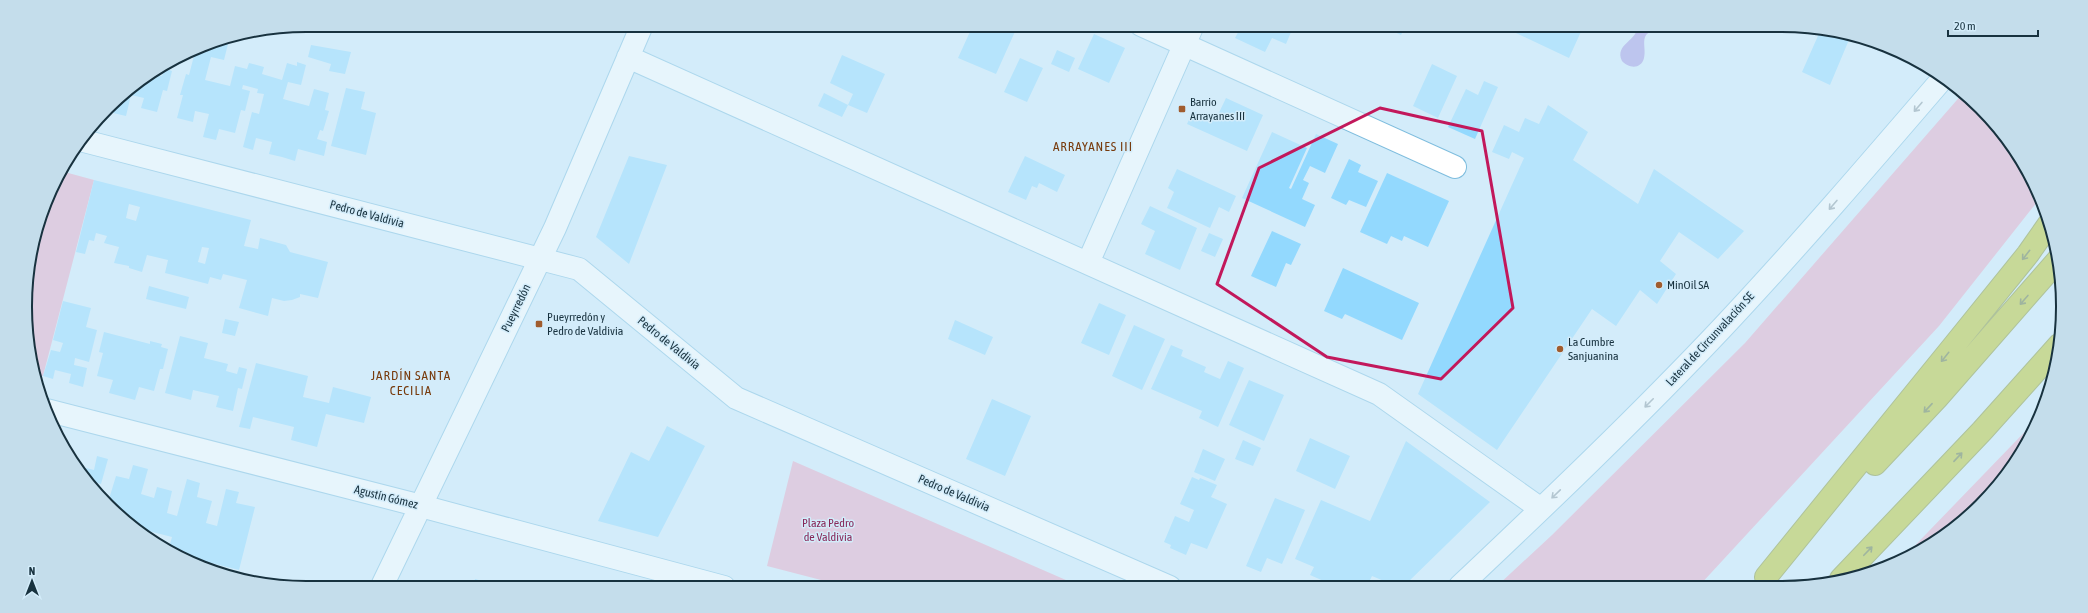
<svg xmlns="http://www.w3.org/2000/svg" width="2088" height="613" font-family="'Asap Condensed',sans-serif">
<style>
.green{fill:#e9a7c3}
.water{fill:#a394df}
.building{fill:#93d9fe;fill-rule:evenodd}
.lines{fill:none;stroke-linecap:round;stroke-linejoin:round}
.minor-casing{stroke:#7ebdde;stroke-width:24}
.highway-casing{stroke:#818f2c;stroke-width:24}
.minor{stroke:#fff;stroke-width:22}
.highway{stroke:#b9c122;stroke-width:22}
.oneway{stroke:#8c989f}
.oneway2{stroke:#607232}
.marked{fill:none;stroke:#c2185b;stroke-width:3;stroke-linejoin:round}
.poi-dot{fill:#a05c2e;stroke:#d3ecfa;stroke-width:1.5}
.labels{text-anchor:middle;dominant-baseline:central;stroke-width:3;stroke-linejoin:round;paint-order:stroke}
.poi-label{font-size:12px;fill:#18323f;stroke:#d3ecfa;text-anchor:start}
.street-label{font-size:12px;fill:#18323f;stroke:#d3ecfa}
.park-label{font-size:12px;fill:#882859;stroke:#d3ecfa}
.neighbourhood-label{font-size:13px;letter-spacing:1px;fill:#773b0d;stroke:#d3ecfa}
.rim{fill:none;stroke:#18323f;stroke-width:2}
</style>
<rect width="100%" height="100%" fill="#d3ecfa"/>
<!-- green -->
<path class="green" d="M1963 93 1980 107 2015 150 2041 197 1939 326 1699 586H1497L1552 535 1745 343Z
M61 171 94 180 43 376 34 374C31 347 25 314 26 288 26 255 43 199 61 171Z
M2038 418 2034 431 1980 506 1906 559 1900 561Z
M793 461 1082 587H848L767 566Z"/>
<!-- water -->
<path class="water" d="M1638 25H1650L1655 30C1638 34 1647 47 1644 58 1641 70 1628 68 1622 61 1614 44 1638 41 1638 25Z"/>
<!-- building -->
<path class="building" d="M973 25H1018L996 74 958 58Z
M1242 25H1294L1286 44 1272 38 1265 52 1235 38Z
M1380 25H1406L1401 35Z
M1499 25H1584L1569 58Z
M1821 29 1836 30 1851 35 1830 85 1802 72Z
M1094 34 1125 48 1109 83 1078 69Z
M225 39 229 40 224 60 211 57 205 80 230 86 235 66 247 69 249 63 264 67 262 74 282 80 287 63 297 66V62L306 65 301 85 288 82 283 99 309 106 314 89 329 93 325 110 329 111 323 131 320 130 317 139 327 142 324 156 298 149 295 161 282 157 269 154 272 142 256 138 253 150 243 147 252 112 259 114 264 94 257 93 258 89 243 85 242 89 250 91 245 111 241 110 235 133 219 129 216 140 203 137 209 114 195 111 193 122 177 118 183 95H180L186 74 189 75 196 48Z
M311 45 351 52 345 74 329 71 331 64 308 57Z
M1057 50 1075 58 1069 72 1051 64Z
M842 55 885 74 867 113 848 105 853 94 830 83Z
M1020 58 1043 68 1027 102 1004 92Z
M1432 64 1457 76 1438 118 1413 106Z
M164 68 172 71 167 91 163 90 157 112 141 108 144 98 131 95 126 116 113 113 115 101 121 95 155 74 162 76Z
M1484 81 1498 87 1475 139 1448 127 1466 89 1478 95Z
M346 88 365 92 361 109 376 113 366 155 331 146Z
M824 93 848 105 842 117 818 106Z
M1226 98 1263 115 1247 151 1187 124 1193 111 1215 121Z
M1548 105 1588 132 1573 160 1638 204 1654 169 1744 231 1718 259 1679 232 1660 261 1676 274 1657 304 1640 290 1616 326 1592 309 1497 450 1418 394 1524 158 1512 152 1509 159 1492 152 1504 125 1519 132 1525 118 1539 124Z
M1272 132 1307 148 1289 188 1291 189 1316 134 1338 144 1325 173 1310 166 1303 180 1309 183 1302 199 1315 205 1305 227 1242 198Z
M629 156 667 165 629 264 596 237Z
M1025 156 1065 175 1057 192 1039 183 1037 188 1032 186 1026 200 1008 192Z
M1349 159 1361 165 1358 172 1378 181 1366 207 1349 200 1346 205 1331 198Z
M1177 169 1236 196 1229 212 1219 207 1210 228 1167 208 1174 192 1168 188Z
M1387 173 1449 201 1428 247 1404 236 1402 241 1391 236 1387 244 1360 232Z
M94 180 251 220 244 246 258 249 260 238 286 245 290 252 328 262 318 298 300 294V297L292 300 284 301 272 298 268 316 239 308 247 280 223 274 221 280 210 277 208 284 165 273 168 260 147 255 142 272 129 268V266L114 263 119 247 104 243 107 236 96 233 94 241 89 240 85 254 76 252ZM129 204 140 207 136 221 126 218ZM202 247 209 248 205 264 198 262Z
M1150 206 1197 228 1180 270 1145 254 1155 231 1141 224Z
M1272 231 1301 244 1291 265 1286 263 1276 287 1251 276Z
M1209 233 1223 239 1215 257 1201 251Z
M1343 268 1419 303 1402 340 1345 314 1342 319 1324 311Z
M149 286 189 297 186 309 146 299Z
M63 301 91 308 86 327 97 330 89 362 75 358 74 365 87 368 83 387 69 383 71 374 55 370 53 379 43 376 51 350 60 352 63 343 53 340Z
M1099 303 1126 315 1109 355 1081 343Z
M225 319 239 322 235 336 222 333Z
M955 320 993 337 985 355 948 339Z
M1134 325 1165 339 1142 390 1112 376Z
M104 332 150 344V341L162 344 161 347 168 349 163 369H160L154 391 139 387 135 400 109 393 113 380 97 376 103 353 99 352Z
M180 336 208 343 204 358 228 364 226 371 237 374 239 367 247 369 242 389 238 388 233 411 216 407 219 396 193 390 191 400 165 393Z
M1171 345 1183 350 1181 356 1206 367 1204 372 1220 379 1228 361 1244 368 1218 427 1199 418 1202 411 1151 389Z
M256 363 308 376 303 397 329 403 333 387 371 397 364 423 326 414 317 447 291 440 294 427 253 417 250 429 239 427Z
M1249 380 1284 395 1264 441 1229 425Z
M992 399 1031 416 1005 476 966 459Z
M667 426 705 446 658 537 598 521 631 452 649 461Z
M1310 438 1350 456 1335 489 1296 471Z
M1243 440 1261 448 1253 466 1235 459Z
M1406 441 1490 502 1404 586H1396L1372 576 1367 586H1335L1310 575 1314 567 1295 559 1321 500 1370 521Z
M1203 449 1225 459 1215 481 1194 472Z
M97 456 108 459 101 484 91 481 90 485 83 478 77 469 78 466 94 470Z
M133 465 148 469 141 494 154 498 157 487 172 491 167 513 177 516 187 479 200 483 197 497 212 501 206 523 217 526 226 489 239 492 236 503 255 507 239 570 203 561 202 564 168 551 172 537 133 527 121 518 104 500 105 498 109 499 116 476 129 479Z
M1192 477 1199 480 1200 478 1217 485 1211 497 1227 504 1207 549 1191 543 1186 555 1170 548 1171 545 1164 542 1175 516 1189 522 1194 510 1180 504Z
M1275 498 1305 510 1282 564 1267 558 1261 572 1246 566Z
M475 579 506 587V588H473Z"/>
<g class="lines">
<!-- minor casing -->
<g class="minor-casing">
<path id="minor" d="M1141 25 1455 167
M628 57 1379 394 1541 509
M80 140 579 269 736 398 1170 587
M1088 263 1193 25
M46 410 421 506 724 587
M1460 586C1549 502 1638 417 1722 328 1798 247 1871 162 1944 77
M381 588 555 228 642 25"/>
</g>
<!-- highway casing -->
<g class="highway-casing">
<path id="highway" d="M1875 464 1937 398 2058 260
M1766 577 1952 348 2028 254 2049 224
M1841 579 1982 431 2059 345"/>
</g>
<!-- minor -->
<use href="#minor" class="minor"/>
<!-- highway -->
<use href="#highway" class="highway"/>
</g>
<!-- one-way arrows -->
<defs><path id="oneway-shaft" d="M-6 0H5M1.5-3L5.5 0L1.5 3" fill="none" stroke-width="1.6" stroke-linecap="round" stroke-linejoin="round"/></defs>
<g class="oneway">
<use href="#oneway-shaft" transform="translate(1918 107) rotate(131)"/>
<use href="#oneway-shaft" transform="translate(1833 205) rotate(131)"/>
<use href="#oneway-shaft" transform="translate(1649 403) rotate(135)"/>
<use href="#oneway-shaft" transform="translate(1556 494) rotate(136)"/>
</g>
<g class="oneway2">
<use href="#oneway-shaft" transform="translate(2026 255) rotate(128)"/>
<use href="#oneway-shaft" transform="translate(2024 300) rotate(131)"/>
<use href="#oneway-shaft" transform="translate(1945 357) rotate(129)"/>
<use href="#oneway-shaft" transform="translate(1928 408) rotate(133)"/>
<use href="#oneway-shaft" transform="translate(1958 457) rotate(-47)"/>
<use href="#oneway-shaft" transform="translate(1868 551) rotate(-46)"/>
</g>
<!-- marked area -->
<path d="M0 0H2088V613H0ZM1380 108 1482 131 1513 308 1441 379 1327 357 1217 284 1259 168Z" fill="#d3ecfa" fill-opacity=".55" fill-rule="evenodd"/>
<path class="marked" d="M1380 108 1482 131 1513 308 1441 379 1327 357 1217 284 1259 168Z"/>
<!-- markers -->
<g class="poi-dot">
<rect x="1178" y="105" width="8" height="8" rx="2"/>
<circle cx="1659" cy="285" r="4"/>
<rect x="535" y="320" width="8" height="8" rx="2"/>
<circle cx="1560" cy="349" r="4"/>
</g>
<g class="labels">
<!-- poi labels -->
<g class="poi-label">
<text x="1190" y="102">Barrio<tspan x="1190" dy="14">Arrayanes III</tspan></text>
<text x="1667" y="285">MinOil SA</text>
<text x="547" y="317">Pueyrredón y<tspan x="547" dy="14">Pedro de Valdivia</tspan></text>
<text x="1568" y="342">La Cumbre<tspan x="1568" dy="14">Sanjuanina</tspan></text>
</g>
<!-- street labels -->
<g class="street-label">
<text transform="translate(367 214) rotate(15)">Pedro de Valdivia</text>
<text transform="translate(516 308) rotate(-64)">Pueyrredón</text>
<text transform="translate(1710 339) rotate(-47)">Lateral de Circunvalación SE</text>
<text transform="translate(669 343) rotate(39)">Pedro de Valdivia</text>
<text transform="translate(954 493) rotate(23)">Pedro de Valdivia</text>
<text transform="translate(386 497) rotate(14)">Agustín Gómez</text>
</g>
<!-- park labels -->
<g class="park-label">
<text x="828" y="523">Plaza Pedro<tspan x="828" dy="14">de Valdivia</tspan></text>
</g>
<!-- neighbourhood labels -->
<g class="neighbourhood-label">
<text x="1093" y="146">ARRAYANES III</text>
<text x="411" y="375">JARDÍN SANTA<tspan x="411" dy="15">CECILIA</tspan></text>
</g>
</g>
<!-- crop -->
<path d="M0 0H2088V613H0ZM306 32H1782A274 274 0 0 1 2056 306V307A274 274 0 0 1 1782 581H306A274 274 0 0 1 32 307V306A274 274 0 0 1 306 32Z" fill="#c4ddeb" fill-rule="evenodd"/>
<path class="rim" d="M306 32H1782A274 274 0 0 1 2056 306V307A274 274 0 0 1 1782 581H306A274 274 0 0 1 32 307V306A274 274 0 0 1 306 32Z"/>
<!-- north arrow -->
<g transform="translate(32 581)" stroke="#d3ecfa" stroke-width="3" paint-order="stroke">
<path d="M0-3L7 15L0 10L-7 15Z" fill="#18323f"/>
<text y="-6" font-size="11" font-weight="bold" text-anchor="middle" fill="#18323f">N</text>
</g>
<!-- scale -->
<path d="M1948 30v6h90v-6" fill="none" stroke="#18323f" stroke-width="2"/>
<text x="1954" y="30" font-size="12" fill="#18323f" stroke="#d3ecfa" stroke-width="3" paint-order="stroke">20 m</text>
</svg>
